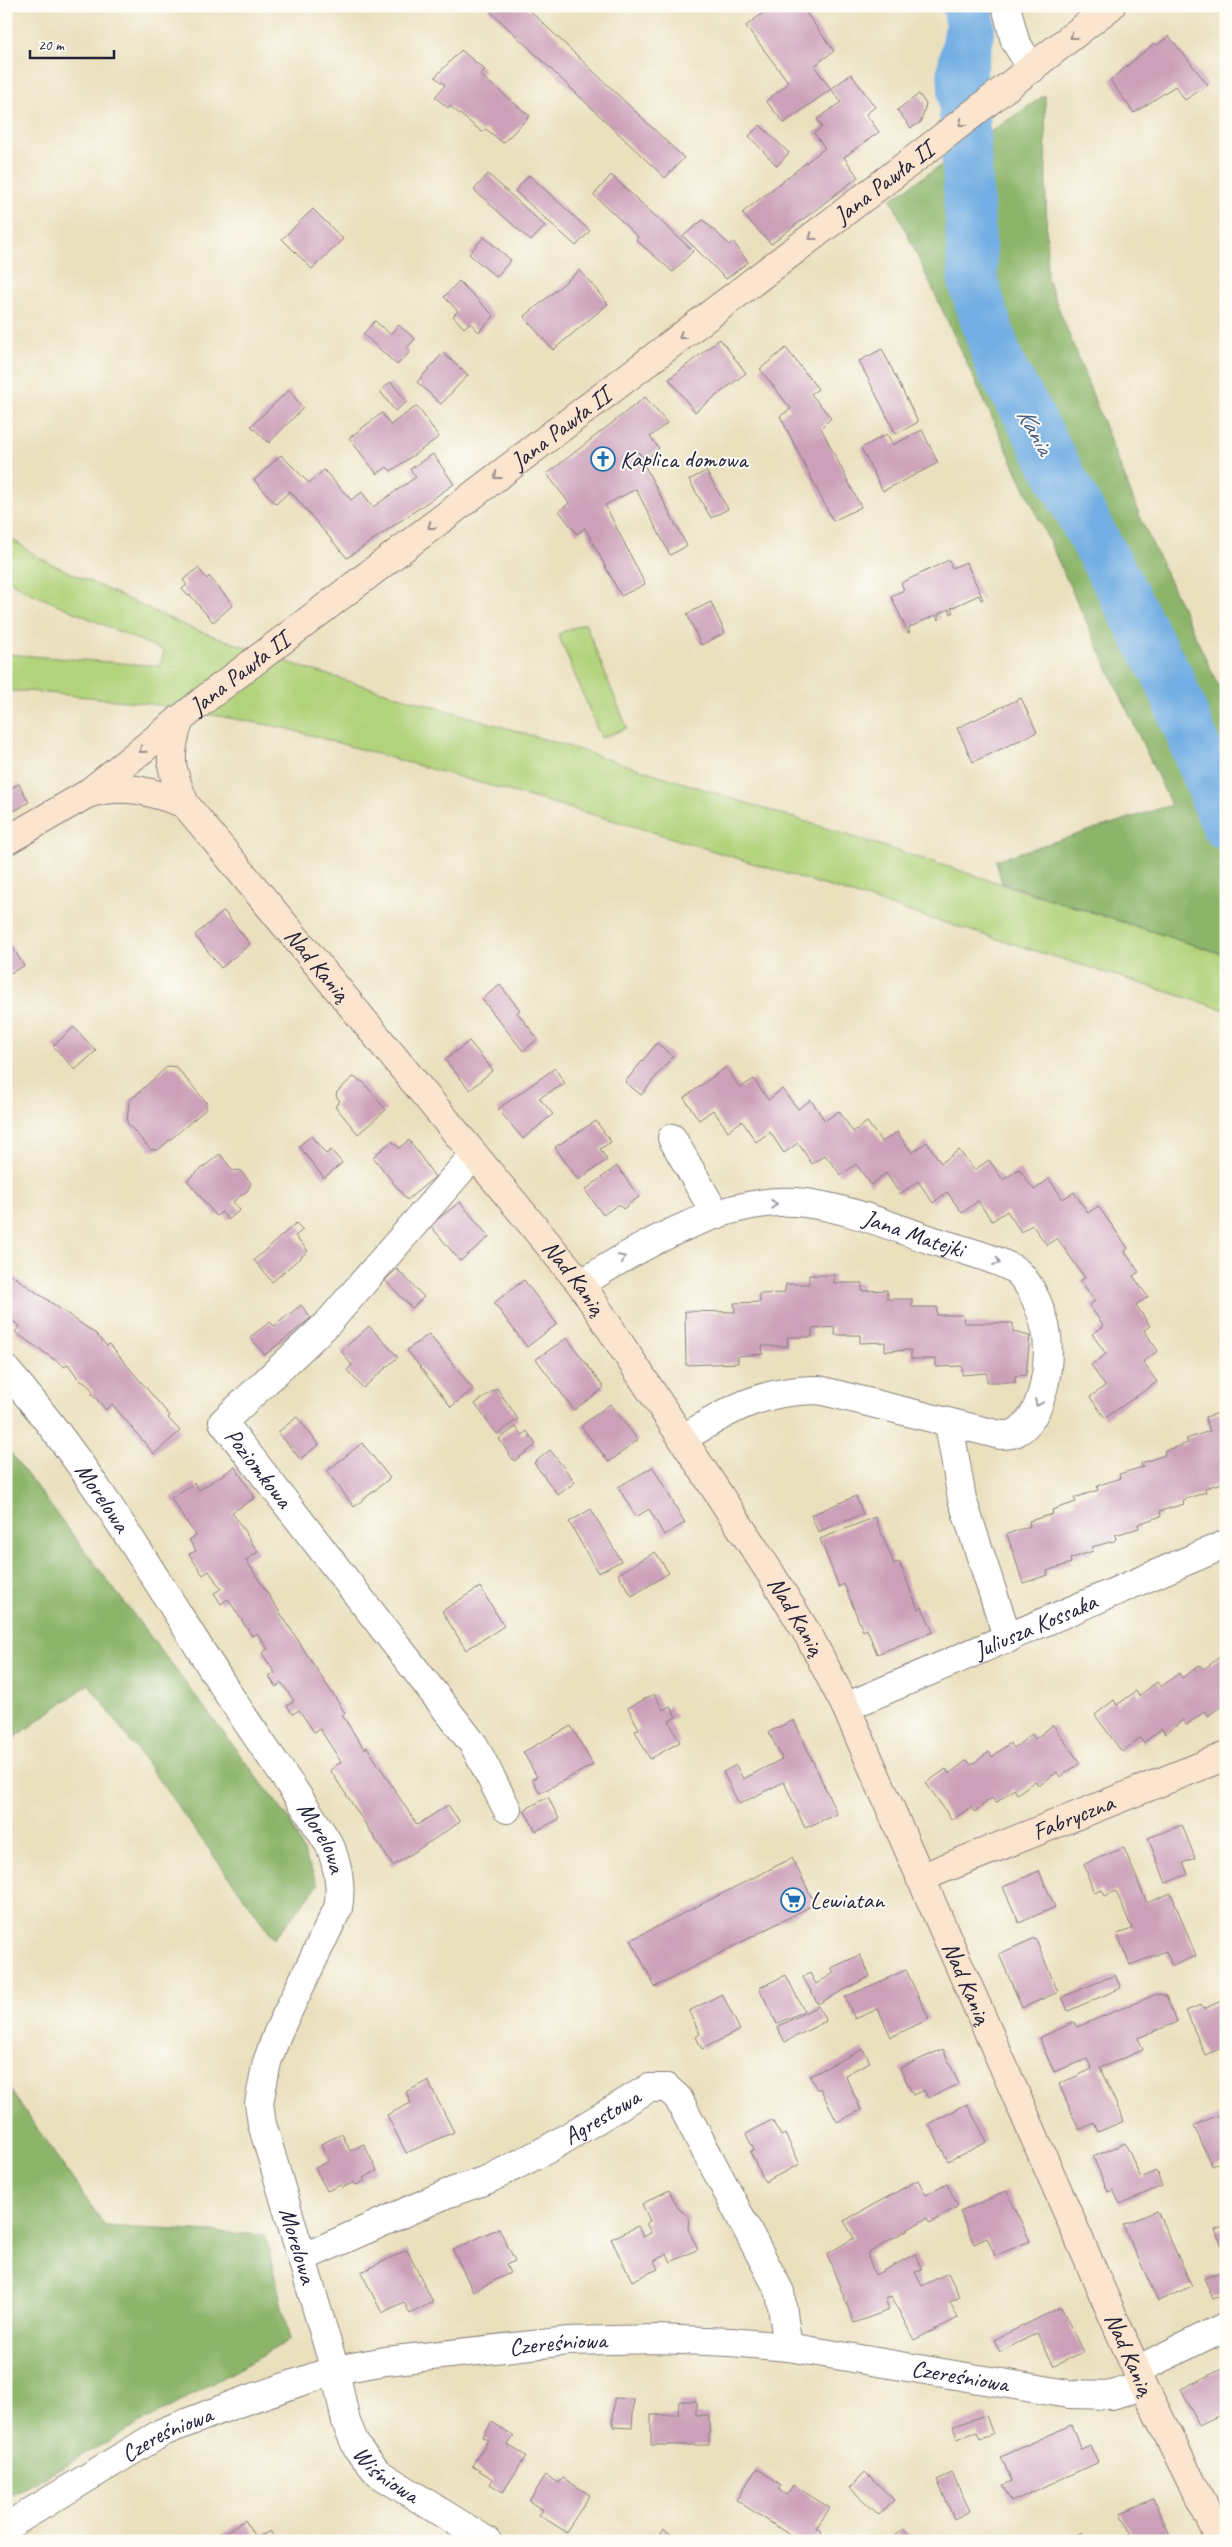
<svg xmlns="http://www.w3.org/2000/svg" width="1232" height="2547" font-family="Caveat,sans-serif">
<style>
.green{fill:#b2d37b;stroke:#6a7a5b}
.forest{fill:#8db56b;stroke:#586c53}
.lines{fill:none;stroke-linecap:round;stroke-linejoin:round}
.river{stroke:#72aee3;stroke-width:50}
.building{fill:#cca0b9}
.street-casing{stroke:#86817c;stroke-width:30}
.secondary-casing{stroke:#86817c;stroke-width:30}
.street{stroke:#fff;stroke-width:28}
.secondary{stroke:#fce5cf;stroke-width:28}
.oneway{stroke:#9a8d8c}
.oneway2{stroke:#9c9ca7}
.labels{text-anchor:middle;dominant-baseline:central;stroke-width:4;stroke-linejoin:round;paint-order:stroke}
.street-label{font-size:24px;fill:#22223b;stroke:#fdfcf7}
.poi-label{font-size:24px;fill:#22223b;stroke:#fdfcf7;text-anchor:start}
.water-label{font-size:25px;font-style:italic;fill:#425a7e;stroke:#fdfcf7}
</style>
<rect width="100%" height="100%" fill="#fdfcf7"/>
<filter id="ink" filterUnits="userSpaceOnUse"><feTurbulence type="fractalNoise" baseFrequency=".02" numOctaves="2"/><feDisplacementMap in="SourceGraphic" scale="10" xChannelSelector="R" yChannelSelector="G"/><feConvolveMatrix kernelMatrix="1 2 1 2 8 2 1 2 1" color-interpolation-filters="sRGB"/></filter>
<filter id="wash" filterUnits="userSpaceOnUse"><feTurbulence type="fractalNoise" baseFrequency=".0096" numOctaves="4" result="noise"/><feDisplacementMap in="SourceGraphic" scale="20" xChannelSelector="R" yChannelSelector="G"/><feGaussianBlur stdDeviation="1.12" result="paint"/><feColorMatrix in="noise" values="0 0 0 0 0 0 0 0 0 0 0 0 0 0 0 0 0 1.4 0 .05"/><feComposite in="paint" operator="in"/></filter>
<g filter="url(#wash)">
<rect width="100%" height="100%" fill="#ebe0be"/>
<!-- green -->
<path class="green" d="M6 535 41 559 188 627 308 669 567 746 1226 955V1010L633 826 285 728 146 703 28 691H6V654L160 666 164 651 26 591 6 578Z
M585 623 627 728 601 738 558 634Z"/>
<!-- forest -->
<path class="forest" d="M1045 95 1047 278 1142 522 1226 702V955L1002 883 996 860 1171 805 891 199Z
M6 1447 289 1819 318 1885 274 1939 89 1684 6 1744Z
M6 2084 105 2226 265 2235 290 2340 6 2498Z"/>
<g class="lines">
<!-- river -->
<path class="river" d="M968 6 970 27 962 71 973 282 1000 366 1024 407 1171 683 1226 825"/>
</g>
<g id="blocks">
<!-- building -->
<path class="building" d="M492 6H525L684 158 665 178 489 10Z
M772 6H801L834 51 814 66 831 89 851 74 875 107 866 114 879 132 844 157 858 177 771 244 742 213 825 148 814 133 822 127 817 119 841 102 831 89 784 123 766 101 789 83 746 26Z
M1169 36 1208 85 1185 100 1175 86 1134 113 1110 80 1155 43 1157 45Z
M461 50 485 70 480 75 530 116 503 143 486 129 482 132 450 106 448 108 435 97 445 85 435 77Z
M919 94 926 104 921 122 911 128 897 110Z
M760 125 789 153 777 166 749 136Z
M488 174 545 226 531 241 474 190Z
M529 175 590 231 576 246 515 191Z
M611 175 693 251 673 272 636 240 638 237 594 195Z
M313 209 343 239 312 269 282 239Z
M703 220 730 245 734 243 748 262 726 279 683 236Z
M484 237 511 260 496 277 469 254Z
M580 270 608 304 553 350 524 317Z
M459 281 494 316 479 332 470 323 464 328 453 316 458 311 444 297Z
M375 321 390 334 399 325 415 339 406 349 410 352 397 365 363 334Z
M720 339 746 373 695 412 669 379Z
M786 348 818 389 811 394 831 418 821 428 861 507 833 521 780 416 791 409 760 369Z
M882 349 918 422 896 434 859 361Z
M443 353 468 375 441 404 417 382Z
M391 382 407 402 395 411 380 391Z
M289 390 303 408 269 443 251 426Z
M645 397 667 423 650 437 659 448 645 460 636 449 687 546 670 555 636 489 605 505 645 584 621 596 585 528 577 534 559 511 569 503 547 474Z
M417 406 439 437 391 471 387 467 377 474 349 438 382 413 390 425Z
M922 430 938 463 883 491 861 448 887 434 893 445Z
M433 454 454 484 347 558 290 491 276 504 254 480 281 455 309 483 324 470 351 500 362 492 373 507 416 477 410 469Z
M706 471 728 509 711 518 689 480Z
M949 560 952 568 966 562 983 599 981 600 979 595 951 608 953 613 951 614 949 609 938 614 940 619 938 620 936 615 908 628 910 632 908 633 891 596 904 590 901 583Z
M198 568 207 579 209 576 233 605 213 622 190 595 188 596 182 589 187 585 183 580Z
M711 602 725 633 701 645 687 614Z
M1021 698 1037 732 973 762 957 728Z
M6 784 9 789 19 784 29 802 6 816Z
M224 911 250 944 221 968 195 935Z
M6 937 24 966 6 975Z
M500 985 520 1010 517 1012 538 1039 523 1051 482 999Z
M74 1027 96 1051 75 1070 53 1046Z
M469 1041 493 1070 470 1090 445 1060Z
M657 1043 673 1056 641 1095 625 1082Z
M168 1066 176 1067 206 1102V1109L158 1150H151L127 1123 129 1101Z
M726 1067 740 1088 754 1079 768 1100 782 1089 798 1109 811 1100 825 1121 839 1111 853 1132 867 1122 882 1142 897 1132 912 1153 927 1142 941 1163 959 1150 974 1170 989 1160 1003 1180 1019 1169 1034 1190 1049 1179 1063 1199 1074 1192 1088 1213 1098 1206 1128 1248 1125 1252 1139 1272 1133 1276 1148 1297 1136 1305 1150 1326 1144 1330 1158 1351 1143 1362 1157 1382 1105 1418 1090 1397 1105 1386 1091 1365 1106 1354 1092 1334 1104 1326 1089 1305 1095 1301 1080 1280 1085 1278 1057 1238 1047 1245 1032 1225 1021 1232 1007 1211 992 1221 978 1201 962 1213 947 1192 933 1203 918 1181 900 1194 886 1173 871 1185 856 1164 841 1175 825 1155 812 1164 798 1143 784 1153 770 1132 756 1142 742 1121 728 1131 713 1110 699 1120 684 1098Z
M555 1068 565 1084 539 1098 553 1114 523 1139 498 1109Z
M353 1077 363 1082 386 1110 358 1134 335 1106 340 1101 336 1096 337 1092Z
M596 1121 611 1142 600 1149 607 1160 578 1180 555 1147Z
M311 1136 326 1154 331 1150 342 1163 324 1178 299 1146Z
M409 1140 435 1177 407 1200 373 1157 392 1141 399 1148Z
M220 1154 233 1171 240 1170 251 1183 248 1190 233 1202 240 1210 228 1220 222 1212 216 1216 187 1180Z
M617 1166 639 1197 623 1209 619 1204 603 1215 585 1190Z
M460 1202 489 1237 460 1261 430 1225Z
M296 1223 303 1230 295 1236 308 1251 272 1282 254 1260Z
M397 1269 424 1297 412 1308 385 1280Z
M6 1271 96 1334 107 1346 109 1344 170 1416 168 1418 180 1431 154 1454 112 1404 106 1410 92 1394 93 1391 84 1381H80L68 1364 65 1367 15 1332 20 1326 11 1320 6 1327Z
M809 1275H834V1283H862V1291L887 1290V1299H912V1307H937V1315H963L964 1323H1013V1332L1030 1336 1026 1375 1015 1376V1382H987V1373L962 1375V1366L936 1367V1359H911V1350L885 1351V1342L860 1343V1335H835L834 1327 812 1329V1337H787L788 1346H762L763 1354 738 1356V1363L686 1365 685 1311 735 1312 734 1303 760 1302 759 1294 784 1293 786 1284H809Z
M524 1280 557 1324 527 1347 494 1303Z
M301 1305 311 1318 265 1355 250 1337 270 1322 274 1326Z
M369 1326 398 1357 363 1388 347 1370 352 1365 341 1351Z
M429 1334 473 1389 451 1407 407 1350Z
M567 1338 604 1388 574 1410 536 1359Z
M497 1388 518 1419 497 1434 475 1404Z
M610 1404 638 1440 609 1462 581 1426Z
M1226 1411V1482L1205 1488 1206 1492 1183 1500 1184 1504 1160 1511 1161 1516 1138 1524 1139 1528 1115 1535 1116 1539 1114 1541 1092 1547 1093 1551 1070 1559 1071 1563 1047 1571 1048 1575 1023 1583 1007 1534 1030 1526 1029 1521 1053 1514 1052 1510 1076 1502 1074 1498 1098 1490 1097 1486 1120 1478 1119 1474 1143 1467 1141 1463 1165 1455 1164 1451 1188 1443 1186 1439 1210 1431 1205 1417Z
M297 1417 319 1445 300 1459 278 1432Z
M516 1427 522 1435 527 1431 536 1445 514 1461 499 1439Z
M362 1443 390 1478 354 1507 327 1471Z
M550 1450 575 1482 558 1495 534 1463Z
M235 1467 255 1498 232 1512 258 1552 246 1560 345 1713 342 1715 364 1749 367 1747 417 1825 448 1805 460 1822 393 1866 330 1770 341 1762 320 1729 314 1732 299 1710 293 1714 287 1706 294 1701 282 1683 276 1687 269 1677 275 1673 262 1653 268 1649 257 1633 252 1636 228 1599 221 1604 214 1593 221 1589 209 1571 203 1575 189 1554 196 1551 189 1540 196 1536 171 1498 194 1483 199 1490Z
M653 1467 685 1523 664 1535 649 1509 636 1517 618 1487Z
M856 1496 863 1514 818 1532 811 1515Z
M591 1509 621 1561 598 1573 569 1522Z
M875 1517 894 1564 899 1562 918 1609 922 1607 933 1632 877 1654 867 1629 863 1631 844 1584 839 1587 820 1539Z
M655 1552 669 1573 632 1596 618 1574Z
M480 1587 504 1626 466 1650 442 1611Z
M1222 1655 1226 1661V1703L1208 1716 1205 1711 1186 1725 1183 1720 1165 1734 1162 1729 1143 1743 1140 1738 1122 1752 1095 1715 1114 1700 1117 1705 1136 1691 1139 1696 1157 1682 1161 1687 1179 1673 1182 1678 1200 1665 1204 1669Z
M654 1694 663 1710 670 1706 676 1717 669 1721 680 1742 650 1759 635 1731 639 1729 628 1708Z
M794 1720 837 1814 805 1828 784 1782 739 1804 723 1772 736 1765 743 1779 782 1759 769 1732Z
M1053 1725 1080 1763 1060 1777 1057 1772 1039 1786 1035 1781 1017 1794 1014 1789 996 1803 992 1798 974 1812 971 1807 952 1820 926 1783 946 1769 949 1774 967 1760 971 1765 989 1752 992 1757 1010 1743 1014 1748 1032 1734 1035 1739Z
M571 1726 593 1765 540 1793 532 1779 537 1777 523 1752Z
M548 1797 559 1819 536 1831 524 1810Z
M1182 1825 1195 1858 1183 1863 1188 1874 1166 1883 1148 1838Z
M1124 1848 1147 1903 1171 1893 1196 1956 1172 1966 1166 1951 1130 1965 1117 1934 1132 1929 1116 1891 1105 1896 1102 1890 1094 1893 1084 1864Z
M792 1858 815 1904 655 1987 631 1940Z
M1039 1871 1055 1907 1019 1923 1003 1887Z
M1035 1938 1058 1992 1022 2008 999 1954Z
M860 1955 870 1976 818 2004 803 1977 810 1973 816 1984 834 1973 831 1968Z
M906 1970 929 2019 891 2037 878 2009 855 2019 845 1997Z
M786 1975 804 2011 777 2024 759 1988Z
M1115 1975 1121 1988 1068 2011 1062 1997Z
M722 1994 740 2030 702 2049 696 2037 700 2034 689 2011Z
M1157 1994 1166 1996 1177 2022 1138 2038 1143 2050 1100 2068 1124 2121 1098 2132 1094 2123 1079 2130 1059 2084 1092 2069 1087 2059 1054 2072 1039 2038 1075 2022 1077 2027Z
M1226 1999V2046L1205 2055 1186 2011 1201 2005 1203 2009Z
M818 2006 826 2021 785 2042 777 2027Z
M863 2049 870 2062 845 2075 861 2110 837 2122 820 2088 817 2090 810 2076Z
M943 2049 959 2084 928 2098 924 2090 913 2095 900 2068Z
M428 2081 454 2132 406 2153 387 2115 411 2103 406 2092Z
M967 2104 987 2142 948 2161 929 2124Z
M1218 2115 1226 2131V2160L1212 2166 1194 2126Z
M772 2120 781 2136 785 2134 800 2164 765 2182 750 2152 754 2150 746 2134Z
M342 2134 350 2151 364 2144 377 2171 363 2178 365 2181 355 2185 354 2182 342 2188 340 2185 327 2191 315 2168 329 2161 321 2144Z
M1125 2143 1141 2178 1156 2171 1162 2186 1120 2204 1113 2190 1108 2192 1093 2157Z
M918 2180 926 2195 947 2184 958 2206 930 2223 927 2218 867 2254 875 2275 915 2254 922 2269 915 2272 922 2286 948 2273 960 2297 950 2302 958 2318 914 2340 891 2296 885 2298 889 2310 854 2323 827 2254 854 2238 844 2221Z
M669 2190 678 2208 689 2217 688 2229 698 2249 671 2262 667 2254 654 2261 658 2269 632 2281 611 2239 638 2226 643 2237 651 2233 646 2223 650 2221 642 2204Z
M1007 2191 1030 2241 995 2256 987 2238 974 2244 960 2212Z
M1157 2211 1192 2286 1158 2301 1123 2225Z
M1226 2226V2255L1215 2230Z
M499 2228 515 2261 506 2265 510 2273 473 2291 453 2250Z
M407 2250 433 2302 410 2314 404 2302 382 2313 361 2272Z
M1226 2270V2293L1213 2298 1204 2278Z
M1061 2307 1083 2352 1054 2366 1037 2333 1000 2352 994 2340Z
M1226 2367V2412L1199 2425 1181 2389Z
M614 2398 634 2399 632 2428 613 2427Z
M679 2401H696V2415H709V2445H651V2415H678Z
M986 2415 993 2435 980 2439 977 2432 957 2439 953 2426Z
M492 2422 514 2436 508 2445 526 2456 503 2492 490 2484 493 2479 472 2466 488 2440 483 2437Z
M1071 2425 1082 2450 1091 2446 1098 2462 1011 2502 1003 2485 1012 2481 1001 2457Z
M757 2468 781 2486 778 2489 786 2495 793 2485 830 2508 816 2528 822 2532 816 2541H799L736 2500Z
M865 2472 894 2500 879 2515 850 2488Z
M952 2473 970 2511 954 2519 937 2480Z
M546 2475 559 2483 563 2478 590 2495 566 2532 539 2515 543 2510 529 2501Z
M1153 2499 1171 2537 1163 2541H1125L1124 2537 1131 2534 1121 2513Z
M245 2520 256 2539 270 2531 276 2541H210Z
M663 2529 682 2541H646L650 2535 657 2539Z
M903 2529 915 2541H890Z
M1082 2532 1086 2541H1062Z"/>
</g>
</g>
<g filter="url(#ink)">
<use href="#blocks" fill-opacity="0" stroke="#86817c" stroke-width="1"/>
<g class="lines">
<!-- street casing -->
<g class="street-casing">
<g id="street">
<path d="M1006 6 1015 41 1032 69"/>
<path d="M672 1138 716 1215"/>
<path id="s1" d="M474 1155 327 1324 223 1422 474 1745 507 1809"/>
<path id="s2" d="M581 1284C639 1246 725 1197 796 1202 843 1206 890 1226 934 1241 952 1247 1007 1261 1019 1273 1032 1287 1042 1311 1046 1330 1052 1359 1044 1419 1015 1433 1011 1435 1004 1435 1000 1435L819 1390C762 1390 730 1409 684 1438"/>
<path id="s3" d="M6 1370C90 1466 154 1577 222 1684 257 1740 298 1792 331 1848 338 1869 342 1886 338 1908L278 2032 267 2062 259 2103 262 2124 335 2370 346 2422 357 2448 378 2473 487 2541"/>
<path d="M949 1424 962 1499 1008 1639"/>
<path id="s4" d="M846 1707 1226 1544"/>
<path id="s5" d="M302 2258 446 2194 489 2179 548 2149 649 2088H667L678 2098 780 2292 788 2347"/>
<path d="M1137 2370 1226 2326"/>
<path id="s6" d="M6 2527 163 2432 235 2404 335 2370 386 2361 568 2341 657 2339 730 2342 788 2347 1068 2394 1112 2395 1143 2385"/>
</g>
</g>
<!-- secondary casing -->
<g class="secondary-casing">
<g id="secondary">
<path id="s7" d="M180 719C167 757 170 768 185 804L581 1284 771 1574 810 1638 846 1707 1143 2385 1221 2541"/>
<path d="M87 794C124 783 150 791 185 804"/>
<path id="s8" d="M6 841 87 794 209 696 934 144 1111 6"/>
<path id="s9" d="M920 1878 1226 1756"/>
</g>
</g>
<!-- street -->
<use href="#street" class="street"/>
<!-- secondary -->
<use href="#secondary" class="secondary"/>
</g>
<!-- one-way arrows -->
<defs><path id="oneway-chevron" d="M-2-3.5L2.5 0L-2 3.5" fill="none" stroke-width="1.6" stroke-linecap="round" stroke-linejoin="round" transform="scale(1.25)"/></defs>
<g class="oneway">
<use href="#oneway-chevron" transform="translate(1073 36) rotate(142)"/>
<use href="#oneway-chevron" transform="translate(962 123) rotate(142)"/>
<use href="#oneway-chevron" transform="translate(812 237) rotate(143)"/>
<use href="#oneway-chevron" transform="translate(682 336) rotate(143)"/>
<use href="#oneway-chevron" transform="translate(497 476) rotate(143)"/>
<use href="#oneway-chevron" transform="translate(431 526) rotate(143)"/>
<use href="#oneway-chevron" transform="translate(142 750) rotate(141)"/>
</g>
<g class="oneway2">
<use href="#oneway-chevron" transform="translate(774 1204) rotate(-4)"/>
<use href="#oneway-chevron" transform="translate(622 1258) rotate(-28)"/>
<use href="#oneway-chevron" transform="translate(997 1262) rotate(23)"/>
<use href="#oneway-chevron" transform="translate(1038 1403) rotate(113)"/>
</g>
</g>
<!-- icons -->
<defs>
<g id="church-ring" transform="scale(1.25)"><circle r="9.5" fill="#fdfcf7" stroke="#1f6fb2" stroke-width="1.5"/><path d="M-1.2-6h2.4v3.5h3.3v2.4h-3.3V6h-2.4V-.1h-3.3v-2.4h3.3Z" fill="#1f6fb2"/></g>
<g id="supermarket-ring" transform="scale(1.25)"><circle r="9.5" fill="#fdfcf7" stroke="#1f6fb2" stroke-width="1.5"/><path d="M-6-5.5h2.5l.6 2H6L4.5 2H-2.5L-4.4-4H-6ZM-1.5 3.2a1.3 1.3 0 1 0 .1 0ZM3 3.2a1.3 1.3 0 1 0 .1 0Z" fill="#1f6fb2"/></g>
</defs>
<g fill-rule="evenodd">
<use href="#church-ring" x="603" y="459"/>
<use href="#supermarket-ring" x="793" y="1900"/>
</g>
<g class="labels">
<!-- street labels -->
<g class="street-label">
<text stroke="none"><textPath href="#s8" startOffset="1098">Jana Pawła II</textPath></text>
<text stroke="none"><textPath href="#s8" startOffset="692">Jana Pawła II</textPath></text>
<text stroke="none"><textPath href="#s8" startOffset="288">Jana Pawła II</textPath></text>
<text stroke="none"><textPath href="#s7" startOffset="296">Nad Kanią</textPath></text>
<text stroke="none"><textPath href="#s2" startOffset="356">Jana Matejki</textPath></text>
<text stroke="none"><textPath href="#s7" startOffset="701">Nad Kanią</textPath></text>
<text stroke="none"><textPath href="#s1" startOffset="425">Poziomkowa</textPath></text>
<text stroke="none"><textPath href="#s3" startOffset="160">Morelowa</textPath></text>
<text stroke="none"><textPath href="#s7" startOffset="1106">Nad Kanią</textPath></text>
<text stroke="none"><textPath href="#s4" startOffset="206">Juliusza Kossaka</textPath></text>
<text stroke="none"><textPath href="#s9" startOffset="165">Fabryczna</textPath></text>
<text stroke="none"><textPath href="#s3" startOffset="565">Morelowa</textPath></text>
<text stroke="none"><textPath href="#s7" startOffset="1511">Nad Kanią</textPath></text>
<text stroke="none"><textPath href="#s5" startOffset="332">Agrestowa</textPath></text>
<text stroke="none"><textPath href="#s3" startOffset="999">Morelowa</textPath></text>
<text stroke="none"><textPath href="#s6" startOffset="591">Czereśniowa</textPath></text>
<text stroke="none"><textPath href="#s7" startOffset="1916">Nad Kanią</textPath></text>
<text stroke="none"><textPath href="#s6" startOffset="996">Czereśniowa</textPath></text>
<text stroke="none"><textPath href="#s6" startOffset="186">Czereśniowa</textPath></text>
<text stroke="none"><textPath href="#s3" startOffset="1250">Wiśniowa</textPath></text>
</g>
<!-- poi labels -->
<g class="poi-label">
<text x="620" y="459">Kaplica domowa</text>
<text x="810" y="1900">Lewiatan</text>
</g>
<!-- water labels -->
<g class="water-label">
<text transform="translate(1035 431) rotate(61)">Kania</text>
</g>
</g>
<!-- margin -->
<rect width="1232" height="2547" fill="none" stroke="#fdfcf7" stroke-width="25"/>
<!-- scale -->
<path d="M30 50v8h84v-8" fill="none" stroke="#22223b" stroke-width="2.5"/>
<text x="38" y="50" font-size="15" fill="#22223b" stroke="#fdfcf7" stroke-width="4" paint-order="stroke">20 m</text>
</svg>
